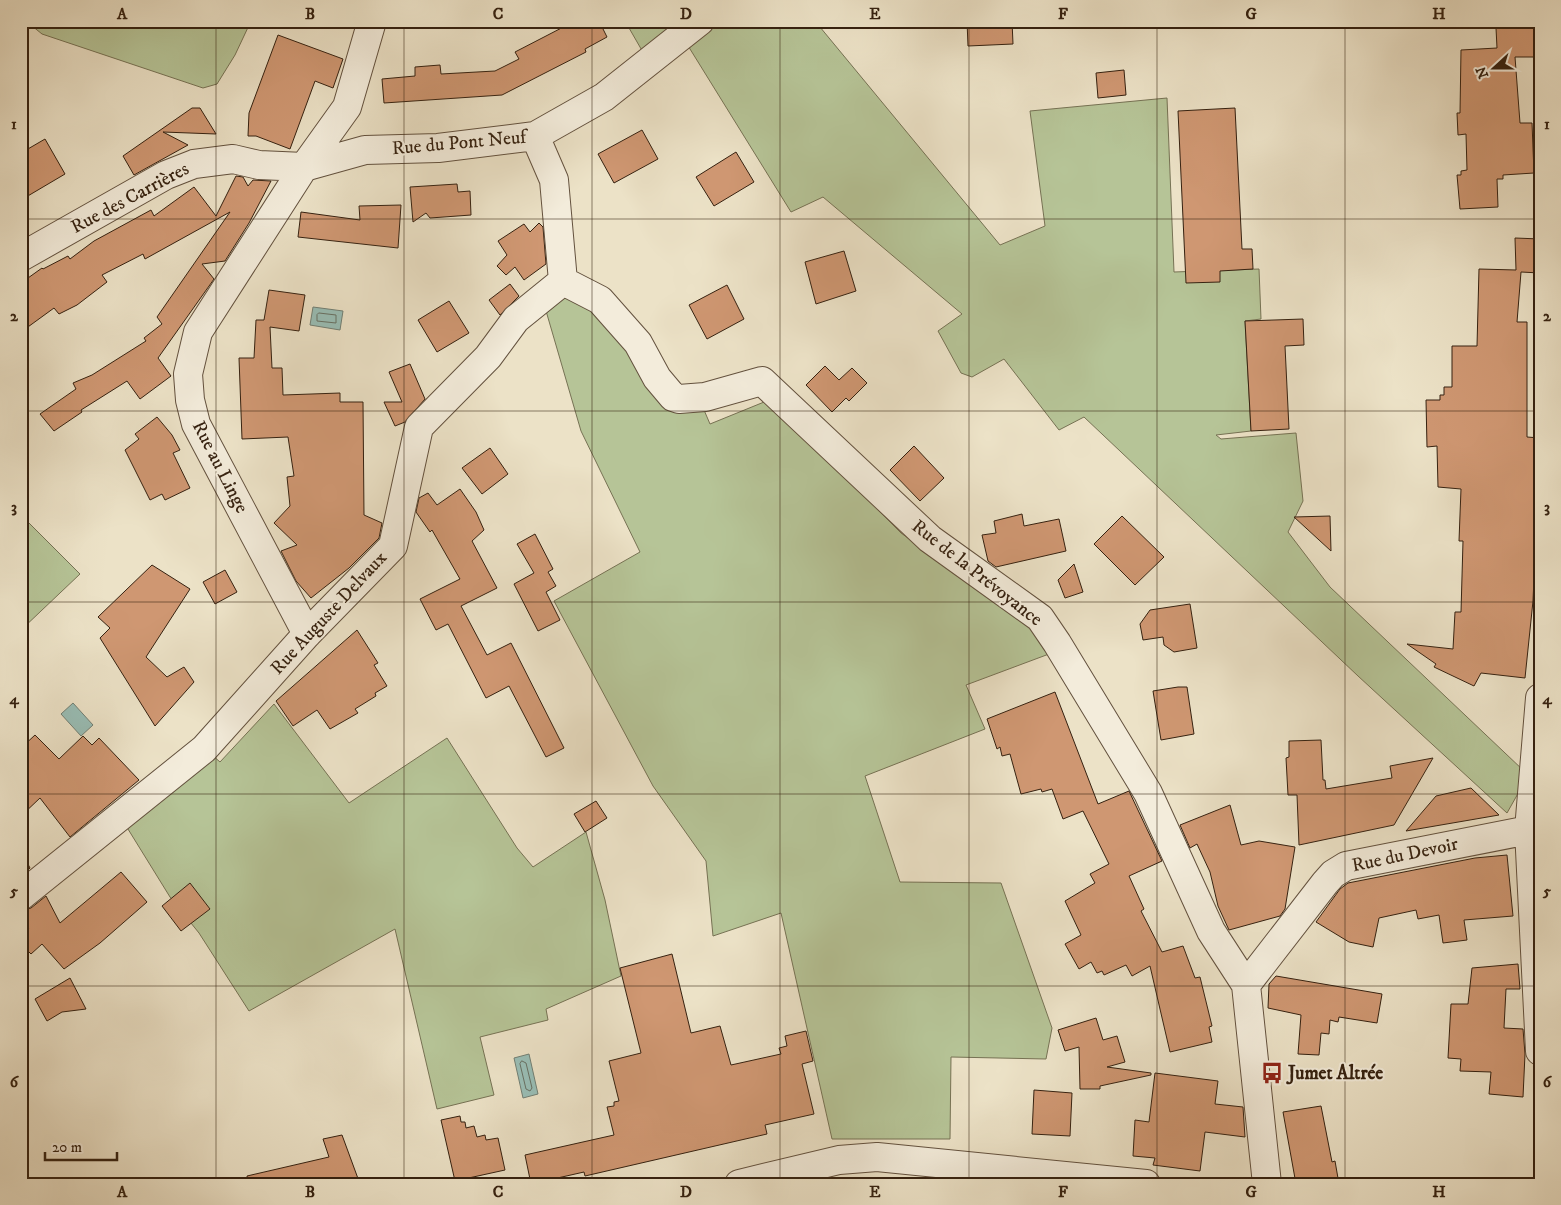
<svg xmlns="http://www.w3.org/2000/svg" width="1561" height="1205" font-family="'IM FELL DW Pica',serif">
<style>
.green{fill:#b6c497;stroke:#767254}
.water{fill:#99beb6;stroke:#717f74}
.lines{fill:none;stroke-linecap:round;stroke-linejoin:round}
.shore{stroke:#677063;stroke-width:1}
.building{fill:#cf9772;stroke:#352110}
.minor-casing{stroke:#63513e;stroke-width:30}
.minor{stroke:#f3ecdb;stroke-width:28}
.grid{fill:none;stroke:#352110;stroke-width:1;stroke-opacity:0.55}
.labels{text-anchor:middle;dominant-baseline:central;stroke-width:4;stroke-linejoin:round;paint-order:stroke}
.street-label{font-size:19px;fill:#352110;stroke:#f3ecdb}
.poi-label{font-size:19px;font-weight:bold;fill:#352110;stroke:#f3ecdb;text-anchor:start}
.neatline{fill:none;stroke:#352110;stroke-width:2}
.grid-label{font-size:16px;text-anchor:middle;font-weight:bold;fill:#352110}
</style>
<rect width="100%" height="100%" fill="#ece2c7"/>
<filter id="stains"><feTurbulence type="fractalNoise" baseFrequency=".004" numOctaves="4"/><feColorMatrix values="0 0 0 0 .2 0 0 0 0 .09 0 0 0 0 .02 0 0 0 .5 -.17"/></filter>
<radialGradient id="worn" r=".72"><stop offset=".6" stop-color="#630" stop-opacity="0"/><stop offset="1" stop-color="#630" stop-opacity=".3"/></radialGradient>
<!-- green -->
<path class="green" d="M26 21H251L235 55 217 84 203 88 42 34Z
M625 21H815L1000 245 1045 226 1030 111 1167 98 1174 272 1259 269 1261 319 1245 321 1251 431 1216 435 1221 439 1296 433 1303 501 1288 532 1330 587 1524 771 1529 774 1507 813 1358 676 1084 417 1059 430 1004 359 972 377 961 373 938 331 962 314 823 197 791 212 677 28 644 54Z
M564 287 596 303 704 410 710 424 769 400 901 533 1024 620 1040 637 1049 654 966 685 985 729 865 776 900 882 1001 883 1052 1028 1046 1059 951 1057 950 1139H832L781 913 713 936 706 861 653 786 554 601 640 552 581 431 544 304Z
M21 515 80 574 21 630Z
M274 704 349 803 447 738 517 848 533 867 586 832 605 900 621 976 546 1009 548 1020 480 1037 494 1095 437 1109 395 929 249 1011 199 933 170 897 123 821 211 754 220 762Z"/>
<!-- water -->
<path class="water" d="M313 307 343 311 340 330 310 325Z
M73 703 93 725 81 736 61 714Z
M529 1054 538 1094 523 1098 514 1058Z"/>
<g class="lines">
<!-- shore -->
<path class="shore" d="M319 313 336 315V323L317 321V315Z
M522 1061 526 1063 532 1088 530 1091 526 1089 520 1064Z"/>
</g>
<!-- building -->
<path class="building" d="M575 21H599L607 37 585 49 586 52 502 95 384 103 382 79 415 76V67L440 65 441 74 495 71 519 59 515 52Z
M967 21H1012L1013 44 968 46Z
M1507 21H1540V57H1515L1520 123H1532L1534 173 1503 175V179H1497L1498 207 1460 209 1457 175H1461V171L1467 170 1466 134 1458 135 1457 113H1460L1461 50 1497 48 1496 28H1507Z
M278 35 343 59 333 88 315 81 290 149 256 136H248L249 113Z
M1124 70 1126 95 1098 98 1096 73Z
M192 108H200L216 134 163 132 188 145 134 175 123 156Z
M1235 108 1242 249H1252L1253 269 1220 271V282L1186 283 1178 111Z
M642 130 658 159 614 183 598 154Z
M45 139 65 174 21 200V153Z
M736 152 754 182 714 206 696 177Z
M236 176 243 177 248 186 253 180 271 181 249 223 225 261 202 264 214 279 158 358 171 376 140 399 127 381 81 410 82 412 54 431 40 414 76 389 73 383 92 375 146 341 144 338 162 324 157 317 230 212 145 259 143 254 102 275 107 282 77 305 59 314 54 308 21 332V283L42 268 43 269 68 256 70 259 94 241 151 210 154 216 194 187 216 216Z
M457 184 458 192 470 191 471 215 430 218 426 213 413 222 410 187Z
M401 205 398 248 298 237 301 212 360 220 359 206Z
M539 223 543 227 546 264 524 280 515 267 506 275 497 266 507 255 498 241 524 224 530 232Z
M1515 238 1540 239V273L1521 272 1517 322H1527V437L1540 438 1533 601 1525 678 1481 673 1474 686 1434 667 1436 664 1407 644 1453 649 1455 612H1461L1463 541H1459L1461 489 1438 487 1437 446 1427 447 1426 400H1440V395H1444V387H1452V346H1477L1479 269 1516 270Z
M844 251 856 291 816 304 805 262Z
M510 284 519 296 500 315 489 300Z
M727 285 744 319 707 339 689 305Z
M269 290 305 295 299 331 270 327 272 368H282L283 395 340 393V402H363L364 515 382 523 379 538 349 568 311 598 296 581 281 551 297 545 274 523 290 506 287 477 294 476 288 437 242 439 239 358H254L256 320H264Z
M449 301 469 333 437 352 418 320Z
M1303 319 1304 345 1285 346 1289 429 1251 431 1245 321Z
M410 364 425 399 405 422 395 426 384 402H402L389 372Z
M825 366 839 380 852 368 867 383 849 401 846 398 832 412 806 385Z
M157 417 172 435 180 450 173 453 190 488 165 500 162 494 150 500 125 450 139 439 135 434Z
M914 446 944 478 920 501 890 470Z
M490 448 508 474 482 494 462 468Z
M460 489 476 512 484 530 472 541 497 588 461 606 487 655 511 643 564 748 546 757 509 686 486 698 448 624 436 630 420 599 460 579 432 530 430 532 416 512 419 498 428 493 437 505Z
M1022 514 1024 526 1059 519 1066 551 996 567 988 561 982 535 996 533 994 521Z
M1122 516 1164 557 1135 585 1094 544Z
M1330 516 1331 551 1294 517Z
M535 534 553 569 548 572 556 586 546 592 560 620 538 631 514 584 534 573 517 544Z
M1074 564 1083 592 1065 598 1058 580Z
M152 565 190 589 146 657 167 677 184 667 194 682 155 726 100 638 110 628 98 617Z
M225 570 237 592 215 604 203 582Z
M1190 604 1197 648 1174 652 1164 645 1163 637 1143 640 1140 624 1150 610Z
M357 630 378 663 374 665 387 686 375 693 376 696 355 709 358 713 330 729 317 710 293 726 276 701Z
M1178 687H1187L1194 734 1161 740 1153 691Z
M1055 692 1098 804 1129 791 1162 861 1129 876 1144 909 1141 911 1162 952 1183 946 1195 978 1200 977 1212 1026 1209 1027 1212 1042 1170 1052 1150 966 1132 976 1126 965 1104 975 1102 971 1097 973 1091 962 1079 969 1065 944 1081 935 1065 901 1095 883 1090 874 1109 864 1083 811 1063 819 1052 789 1042 792 1041 789 1021 794 1010 754 1002 756 1000 747 997 749 987 719Z
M35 735 59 759 83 736 92 745 99 738 139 780 70 837 40 798 21 816V748Z
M1321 740 1323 780H1325L1326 789 1392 778 1390 766 1433 758 1394 825 1299 845 1297 795H1288L1286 758 1289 757V741Z
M1471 788 1499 815 1406 831 1436 796Z
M596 801 607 818 585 832 574 814Z
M1230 805 1241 845 1259 841 1295 847 1285 909 1280 916 1229 930 1218 906 1210 872 1197 844 1190 848 1180 825Z
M21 851 30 868 21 876Z
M1507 855 1513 916 1464 920 1467 940 1443 943 1439 915 1418 919 1416 910 1379 918 1373 947 1349 942 1316 922 1340 889 1348 883 1475 858Z
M121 872 147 902 100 943 64 969 42 944 31 954 21 944V936L29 929 21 920V911L31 908 46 896 60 923Z
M190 883 210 909 181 931 162 906Z
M672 954 691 1033 720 1026 731 1065 781 1054 779 1048 787 1046 785 1036 806 1031 813 1061 802 1064 814 1114 765 1125 767 1134 585 1176 584 1172 531 1184 525 1155 614 1135 607 1107 614 1106V1102L619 1101 609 1061 641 1053 620 968Z
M1518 964 1520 989H1506L1504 1028 1523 1029 1525 1054 1523 1097 1489 1094 1491 1072 1460 1071 1461 1059 1448 1058 1451 1004H1468L1472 968Z
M1276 976 1382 994 1377 1023 1339 1017 1338 1022 1330 1020 1329 1034 1321 1033 1319 1055 1298 1054 1301 1015 1268 1008 1269 984Z
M70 978 86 1009 62 1012 47 1021 35 999Z
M1096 1018 1103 1040 1117 1036 1125 1062 1107 1067 1151 1073V1075L1100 1086V1089H1080L1079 1047 1065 1051 1058 1030Z
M1155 1073 1218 1081 1215 1104 1243 1107 1245 1137 1205 1132 1200 1171 1153 1165 1155 1158 1133 1156 1135 1120 1149 1122Z
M1034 1090 1072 1093 1070 1136 1032 1134Z
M1321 1106 1332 1162 1335 1161 1339 1184H1296L1283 1112Z
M460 1116 461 1122H465L466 1128 474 1126 477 1137 485 1135 486 1140 498 1138 505 1170 455 1181 441 1120Z
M342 1135 360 1184H248L247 1176 329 1157 323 1139Z"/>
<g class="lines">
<!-- minor casing -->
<g class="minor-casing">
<path id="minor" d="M21 257 166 175 194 164 233 159 259 165 304 167 365 150 438 148 535 136 604 97 700 21
M563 281 600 300 638 343 657 378 673 397 679 399 705 397 762 381 930 539 1040 618 1057 643 1148 793 1211 931 1246 985 1267 1184
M307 634 196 424 190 400 188 374 198 332 304 167 347 107 372 21
M1540 698 1529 830 1540 1051
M21 896 204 749 307 634 393 546 419 427 488 357 516 319 563 281 554 180 535 136
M1246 985 1325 883 1333 874 1346 866 1529 830
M739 1184 839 1160 877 1157 1146 1184"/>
</g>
<!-- minor -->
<use href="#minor" class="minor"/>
</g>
<!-- grid -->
<path class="grid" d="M216 21V1184M404 21V1184M592 21V1184M780 21V1184M969 21V1184M1157 21V1184M1345 21V1184M21 219H1540M21 411H1540M21 602H1540M21 794H1540M21 986H1540"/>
<!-- icons -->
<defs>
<g id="bus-bare" transform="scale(1.725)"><path d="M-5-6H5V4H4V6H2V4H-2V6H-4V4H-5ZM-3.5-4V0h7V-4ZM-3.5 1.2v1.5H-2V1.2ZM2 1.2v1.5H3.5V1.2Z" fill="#8f2418" stroke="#f3ecdb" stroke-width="2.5" paint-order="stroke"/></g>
</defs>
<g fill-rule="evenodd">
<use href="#bus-bare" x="1272" y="1073"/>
</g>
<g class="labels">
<!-- street labels -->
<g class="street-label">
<text transform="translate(459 143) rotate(-5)">Rue du Pont Neuf</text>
<text transform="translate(130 198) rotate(-28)">Rue des Carrières</text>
<text transform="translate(220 467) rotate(63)">Rue au Linge</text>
<text transform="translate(977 573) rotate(38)">Rue de la Prévoyance</text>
<text transform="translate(329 613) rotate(-47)">Rue Auguste Delvaux</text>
<text transform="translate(1405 855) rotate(-12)">Rue du Devoir</text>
</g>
<!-- poi labels -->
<g class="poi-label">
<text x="1288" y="1073">Jumet Altrée</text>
</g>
</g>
<!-- margin -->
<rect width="1561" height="1205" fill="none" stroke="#ece2c7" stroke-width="55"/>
<!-- north arrow -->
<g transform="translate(1494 68) rotate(249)" stroke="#f3ecdb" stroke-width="4" paint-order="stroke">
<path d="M0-4L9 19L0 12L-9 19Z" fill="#352110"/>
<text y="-8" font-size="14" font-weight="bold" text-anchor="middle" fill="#352110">N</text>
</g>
<!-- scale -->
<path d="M45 1152v8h72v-8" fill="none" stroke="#352110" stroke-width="2.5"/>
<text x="52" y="1152" font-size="15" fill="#352110" stroke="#f3ecdb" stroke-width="4" paint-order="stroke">20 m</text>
<rect x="28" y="28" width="1506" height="1150" class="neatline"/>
<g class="grid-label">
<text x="122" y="19">A</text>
<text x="310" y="19">B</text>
<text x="498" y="19">C</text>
<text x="686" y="19">D</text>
<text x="875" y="19">E</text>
<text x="1063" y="19">F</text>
<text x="1251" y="19">G</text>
<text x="1439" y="19">H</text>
<text x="14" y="129">1</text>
<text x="1547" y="129">1</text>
<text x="14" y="321">2</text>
<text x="1547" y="321">2</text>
<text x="14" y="512">3</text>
<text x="1547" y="512">3</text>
<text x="14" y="704">4</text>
<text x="1547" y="704">4</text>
<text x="14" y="896">5</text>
<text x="1547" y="896">5</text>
<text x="14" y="1087">6</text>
<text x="1547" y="1087">6</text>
<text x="122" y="1197">A</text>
<text x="310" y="1197">B</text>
<text x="498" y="1197">C</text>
<text x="686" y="1197">D</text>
<text x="875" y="1197">E</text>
<text x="1063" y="1197">F</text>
<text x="1251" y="1197">G</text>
<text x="1439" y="1197">H</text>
</g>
<rect width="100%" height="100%" filter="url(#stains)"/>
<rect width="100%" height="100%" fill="url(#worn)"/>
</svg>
